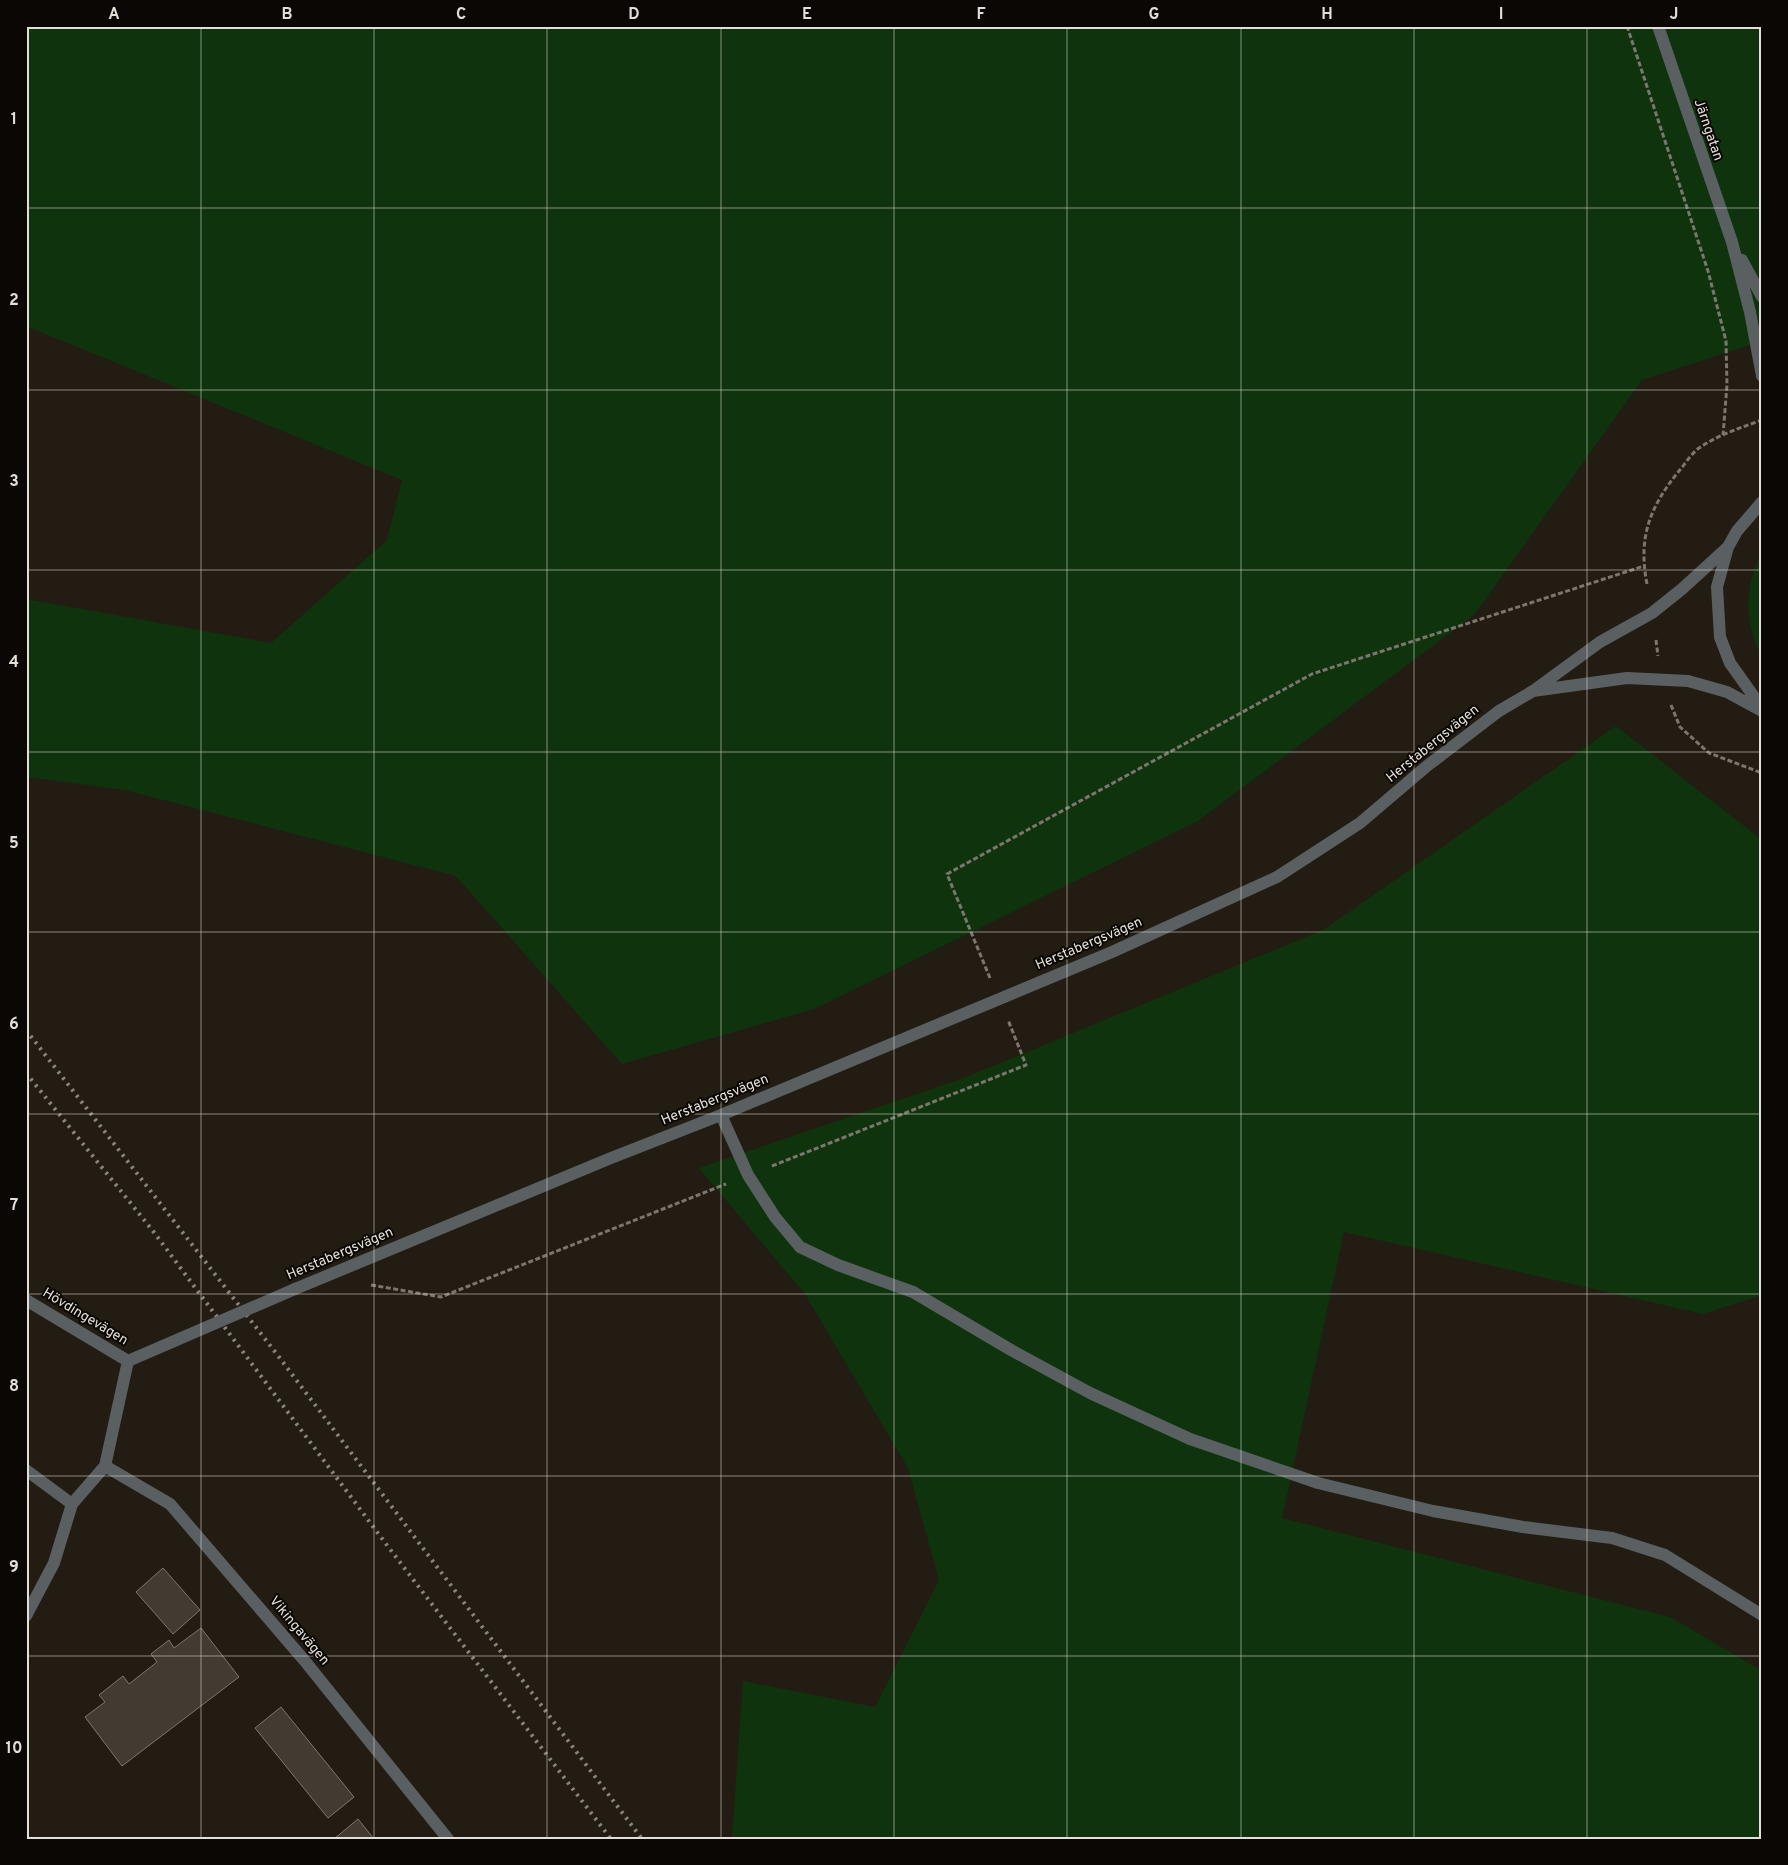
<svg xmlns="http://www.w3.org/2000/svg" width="1788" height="1865" font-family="Overpass,sans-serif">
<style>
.green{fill:#0f340d}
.building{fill:#433b32;stroke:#7f766c}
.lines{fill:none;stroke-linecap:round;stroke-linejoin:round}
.path{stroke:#7d766f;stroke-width:3;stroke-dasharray:5 2.5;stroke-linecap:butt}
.service{stroke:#5a6062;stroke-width:12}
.minor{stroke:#5a6062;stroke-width:12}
.tertiary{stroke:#5a6062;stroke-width:12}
.rail{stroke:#89847c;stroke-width:4;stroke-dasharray:2.5 5;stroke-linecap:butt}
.tertiary-bridge{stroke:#5a6062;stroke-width:12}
.grid{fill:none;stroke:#e3ded8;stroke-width:1;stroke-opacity:0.55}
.labels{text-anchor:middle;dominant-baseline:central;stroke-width:4;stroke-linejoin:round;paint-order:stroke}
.street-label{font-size:14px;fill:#e3ded8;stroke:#0a0704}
.neatline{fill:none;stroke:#e3ded8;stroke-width:2}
.grid-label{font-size:16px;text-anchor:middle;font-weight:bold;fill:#e3ded8}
</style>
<rect width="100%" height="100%" fill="#231c13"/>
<!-- green -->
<path class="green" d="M26 26H1762V341L1642 380 1474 615 1198 821 814 1009 622 1064 456 876 125 790 26 777V599L271 643 387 540 402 480 26 326Z
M1762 552V657C1744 624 1744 586 1762 552Z
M1616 726 1762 840V1295L1703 1314 1344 1232 1282 1518 1670 1617 1762 1671V1839H732L743 1681 875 1707 939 1580 908 1468 805 1294 699 1168 964 1078 1323 930Z"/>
<!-- building -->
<path class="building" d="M163 1568 200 1610 173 1634 136 1592Z
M201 1628 239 1677 122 1766 85 1717 105 1702 99 1695 123 1676 129 1684 157 1662 151 1654 169 1640 174 1648Z
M281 1707 354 1797 328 1818 255 1728Z
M358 1819 374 1839H334Z"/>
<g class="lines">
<!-- path -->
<path class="path" d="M1627 26 1708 271 1726 341 1727 385 1723 435
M1647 584C1638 538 1649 508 1679 471 1685 464 1691 454 1699 448 1718 435 1740 428 1762 420
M1656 640 1658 656
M1671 705 1680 727 1709 753 1762 773
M990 978 947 874 1312 674 1644 566
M772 1166 1026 1065 1008 1020
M371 1285 441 1297 726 1184"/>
<!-- service -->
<path class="service" d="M26 1470 72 1504"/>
<!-- minor -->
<path class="minor" d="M721 1115 748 1175 775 1217 800 1247 838 1265 913 1292 1011 1350 1090 1393 1190 1439 1318 1483 1433 1511 1523 1527 1612 1538 1665 1555 1762 1615
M26 1300 128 1361 105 1466 72 1504 54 1563 26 1616
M105 1466 170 1504 304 1660 448 1839"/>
<!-- tertiary -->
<path class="tertiary" d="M1658 26 1732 242 1750 312 1762 376
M1742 260 1762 297
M1762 502 1737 531 1728 547 1717 587 1720 637 1730 663 1762 708
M1533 691 1627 678 1688 681 1727 692 1762 711
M295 1289 611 1158 721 1115 1112 952 1277 877 1360 823 1427 766 1499 711 1533 691 1600 642 1652 613 1682 589 1728 547"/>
<!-- rail -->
<path class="rail" d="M26 1030 279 1357 642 1839
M26 1073 153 1231 383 1540 611 1839"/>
<!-- tertiary-bridge -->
<path class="tertiary-bridge" d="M128 1361 295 1289"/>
</g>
<!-- grid -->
<path class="grid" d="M201 26V1839M374 26V1839M547 26V1839M721 26V1839M894 26V1839M1067 26V1839M1241 26V1839M1414 26V1839M1587 26V1839M26 208H1762M26 390H1762M26 570H1762M26 752H1762M26 932H1762M26 1114H1762M26 1294H1762M26 1476H1762M26 1656H1762"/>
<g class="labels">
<!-- street labels -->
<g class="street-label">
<text transform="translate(1708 130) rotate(71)">Järngatan</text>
<text transform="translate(1433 744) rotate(-39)">Herstabergsvägen</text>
<text transform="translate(1089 944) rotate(-23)">Herstabergsvägen</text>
<text transform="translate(715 1100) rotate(-22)">Herstabergsvägen</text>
<text transform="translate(340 1254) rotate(-23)">Herstabergsvägen</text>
<text transform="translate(85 1317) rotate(31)">Hövdingevägen</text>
<text transform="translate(299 1631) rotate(50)">Vikingavägen</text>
</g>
</g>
<!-- border -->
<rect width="1788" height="1865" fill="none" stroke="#0a0704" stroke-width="55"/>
<rect x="28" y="28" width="1732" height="1810" class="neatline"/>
<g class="grid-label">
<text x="114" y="19">A</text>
<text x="287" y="19">B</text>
<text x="461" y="19">C</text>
<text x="634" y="19">D</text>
<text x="807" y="19">E</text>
<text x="981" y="19">F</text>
<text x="1154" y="19">G</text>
<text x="1327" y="19">H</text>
<text x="1501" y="19">I</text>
<text x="1674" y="19">J</text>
<text x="14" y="124">1</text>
<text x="14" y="305">2</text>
<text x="14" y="486">3</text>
<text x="14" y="667">4</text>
<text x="14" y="848">5</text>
<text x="14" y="1029">6</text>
<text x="14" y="1210">7</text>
<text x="14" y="1391">8</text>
<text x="14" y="1572">9</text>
<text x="14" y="1753">10</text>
</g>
</svg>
